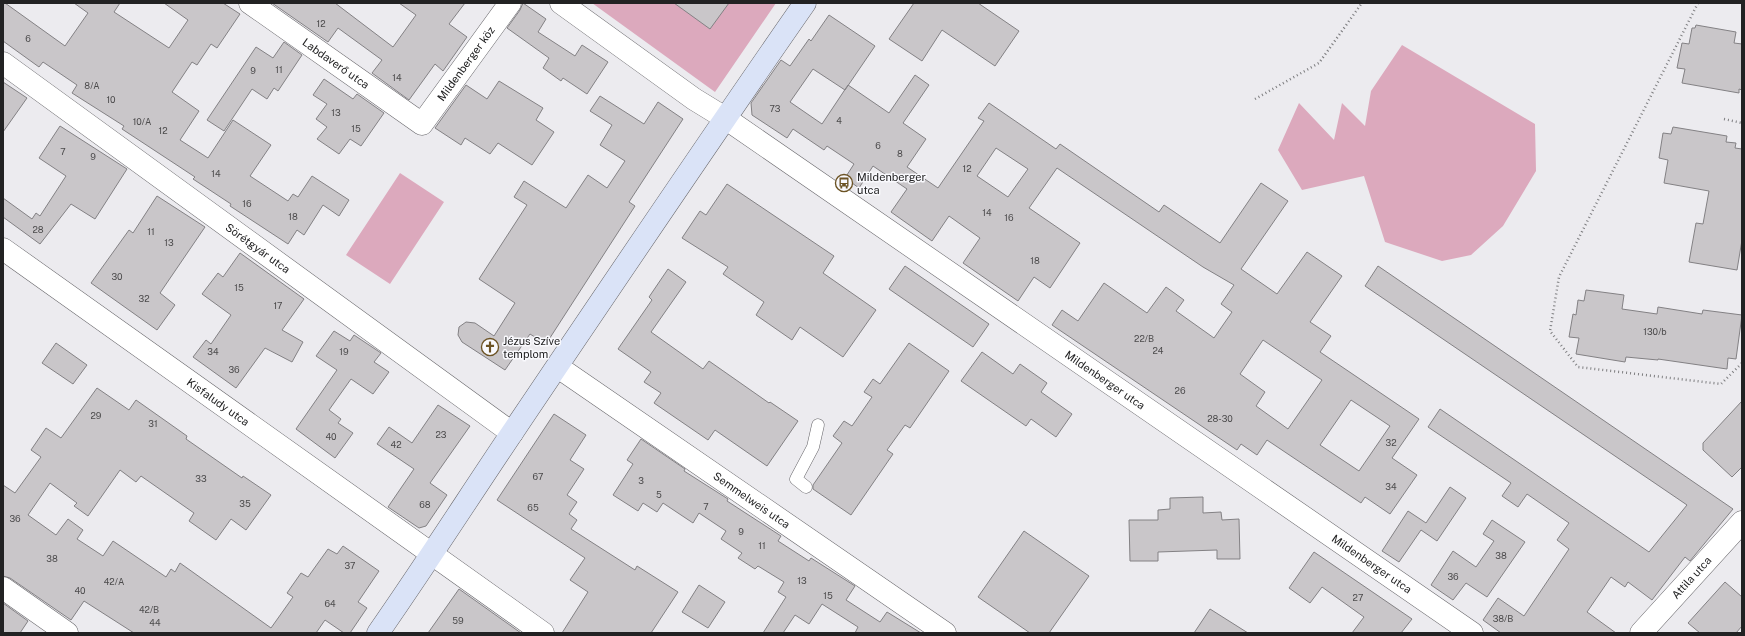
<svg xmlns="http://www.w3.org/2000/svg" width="1745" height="636" font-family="'Public Sans',sans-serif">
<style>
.green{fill:#dca9bd}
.building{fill:#c9c6c9;stroke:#838184;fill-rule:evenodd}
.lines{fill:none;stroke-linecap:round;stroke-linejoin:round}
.lane-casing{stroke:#67666a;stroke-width:13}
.street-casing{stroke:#67666a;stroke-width:23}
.secondary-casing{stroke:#67666a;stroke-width:23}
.path{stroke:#7e7e80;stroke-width:2.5;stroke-dasharray:1 3;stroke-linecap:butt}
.lane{stroke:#fff;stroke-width:12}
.street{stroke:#fff;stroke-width:22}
.secondary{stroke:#dae3f7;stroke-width:22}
.labels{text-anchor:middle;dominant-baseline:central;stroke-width:3;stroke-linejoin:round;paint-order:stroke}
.number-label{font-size:9px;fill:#4c4b4c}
.street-label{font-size:11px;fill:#222223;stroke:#f9f9fd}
.poi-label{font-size:11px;fill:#222223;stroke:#f9f9fd;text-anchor:start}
</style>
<rect width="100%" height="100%" fill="#ecebef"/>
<!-- green -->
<path class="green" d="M592 3H776L715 92Z
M1402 45 1535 124 1536 171 1503 226 1471 255 1442 261 1385 242 1364 176 1302 190 1278 150 1299 103 1334 140 1342 103 1365 126 1371 91Z
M400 173 444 202 390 284 346 255Z"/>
<!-- building -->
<path class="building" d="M3 3H5L65 46 88 13 74 3H120L114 12 169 48 188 20 164 3H223L240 14 217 48 211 44 197 65 192 62 172 92 199 111 180 140 208 158 233 120 271 145 250 176 288 201 293 194 298 197 312 176 349 200 339 216 323 205 304 235 297 230 288 244 230 206 231 204 193 179 195 177 122 129 124 126 72 93 77 85 43 62 39 67 3 41Z
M272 3H335L393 47 416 15 399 3H465L449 24 467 37 443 71 435 64 409 100 372 73 382 60 338 28 328 42Z
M523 3 546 19 538 32 575 56 582 45 608 62 587 94 563 78 561 81 543 68 549 58 507 28 520 10Z
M674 3H729L710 29Z
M914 3H978L1019 31 995 66 942 30 922 61 889 39Z
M829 15 875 46 845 90 813 69 790 102 822 124 848 85 889 113 915 75 929 85 903 123 926 139 907 167 938 188 984 121 978 118 989 103 1056 149 1060 144 1159 212 1164 205 1220 243 1261 183 1288 201 1241 269 1277 294 1307 252 1342 276 1310 322 1331 336 1320 352 1419 419 1392 458 1417 475 1390 514 1365 497 1361 503 1267 440 1257 455 1241 444 1237 450 1052 325 1062 310 1078 321 1104 283 1147 313 1166 287 1184 300 1176 311 1214 338 1232 312 1221 304 1234 285 1203 267 1057 168 1029 208 1080 243 1050 288 1034 277 1018 301 963 263 980 238 949 216 932 241 891 212 907 189 873 166 859 188 845 178 854 164 827 146 824 150 793 129 787 138 752 115 751 103 781 60 790 66 809 39 811 41ZM996 148 1028 169 1008 197 977 176ZM1263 340 1322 380 1288 429 1256 406 1265 392 1240 374ZM1351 400 1390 426 1359 471 1320 445Z
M1696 25 1736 32 1734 43 1742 44V90L1739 89V93L1682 83 1685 69 1677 68 1682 43 1689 44 1692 28H1695Z
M284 42 302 55 278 91 274 88 267 99 252 89 224 131 207 120 256 47 273 58Z
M324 79 353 99 357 94 384 113 361 146 350 139 339 154 317 139 327 127 316 119 327 104 313 95Z
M499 81 543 108 536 120 554 132 532 165 498 143 490 154 465 138 461 145 435 128 466 85 487 99Z
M3 82 27 98 3 132Z
M600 96 644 124 658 102 683 119 629 202 635 206 546 344 530 334 505 370 462 342 458 335 459 327 466 322 475 323 494 336 515 303 479 279 527 205 514 197 524 181 566 208 588 175 607 188 625 161 600 145 612 125 590 111Z
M60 126 127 169 95 219 71 204 40 244 3 217V198L32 219 36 213 40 216 66 176 39 158Z
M1673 127 1727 136 1726 142 1736 143 1735 148 1742 149V240L1737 270 1689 262 1696 223 1703 224 1709 191 1664 183 1668 160 1659 158 1663 133 1671 134Z
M727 184 834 256 823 273 876 310 843 357 800 327 792 340 756 315 764 302 723 274 728 267 682 238 700 211 706 215Z
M157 196 205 227 160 293 175 305 157 330 91 283 129 230 133 233Z
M240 253 304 299 282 330 303 342 292 362 265 348 236 388 193 357 206 340 211 344 231 315 202 294 218 273 223 277Z
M905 266 989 324 973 347 889 289Z
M1378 266 1733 509 1690 561 1685 557 1652 600 1628 582 1625 587 1611 577 1587 612 1616 633H1501L1483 620 1498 598 1524 616 1569 549 1557 540 1569 523 1527 494 1518 507 1502 496 1511 483 1428 427 1440 409 1649 552 1687 505 1365 286Z
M668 269 686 282 651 332 703 369 709 361 769 403 770 402 798 421 767 466 715 430 708 440 654 403 661 393 644 382 651 372 618 349 652 300 649 297Z
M1586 290 1624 295 1622 309 1657 314 1658 307 1702 314 1703 310 1742 315 1736 359 1728 358 1727 369 1658 359V360L1626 357 1625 362 1576 354 1579 338 1569 337 1573 314 1576 315 1578 300 1584 301Z
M334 331 350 341 354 335 381 353 374 362 389 372 373 394 351 379 329 410 341 419 338 423 353 433 335 458 296 429 337 370 316 356Z
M56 343 87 365 73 384 42 363Z
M909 343 949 371 910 428 905 425 887 450 893 454 851 515 813 489V485L842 443 833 436 844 421 852 426 872 397 864 392 873 379 880 384Z
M982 352 1013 374 1020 364 1047 383 1041 392 1072 414 1056 437 1031 419 1026 426 961 381Z
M97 388 129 410 136 400 187 436 186 439 242 478 243 476 271 495 246 530 231 519 216 540 189 521 194 513 141 476 136 482 120 470 88 516 74 506 77 503 50 483 28 515 56 535 68 519 83 530 77 539 103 556 113 541 166 577 171 569 175 572 180 563 271 628 293 597 287 593 301 573 308 577 328 549 337 554 343 546 379 571 358 602 367 608 350 633H344L325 620 316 633H134L84 601 71 620 10 578 3 576V485L15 493 41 457 31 450 46 428 61 438Z
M1742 401V467L1732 477 1703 450V443Z
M438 405 470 426 430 483 447 495 426 526 419 528 388 507 414 469 377 444 389 427 412 443Z
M554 414 586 435 570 460 584 469 567 495 577 502 569 514 577 520 571 529 635 570 637 566 678 592 651 633H562L588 592 570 580 585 558 497 500Z
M641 439 685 469 684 471 728 499 727 501 781 536 778 541 809 561 811 558 855 586 846 600 880 622 887 612 921 633H855L858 627 822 604 809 624 795 615 783 633H763L786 597 778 592 784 582 758 566 755 569 738 558 742 553 721 539 726 531 699 513 693 523 663 503 657 512 643 503 638 511 613 495 633 464 627 460Z
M1450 487 1466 498 1437 541 1421 530 1399 562 1382 551 1408 511 1426 523Z
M1203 497V513L1221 512 1222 520 1239 519 1240 559H1217V550L1158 552V561H1130L1129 520H1158V510L1170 509V498Z
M1492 520 1525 542 1487 597 1466 583 1453 600 1431 585 1453 551 1476 567 1494 541 1483 534Z
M1024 531 1089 576 1049 633H1030L978 597Z
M1314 552 1412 619 1401 633H1352L1364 617 1322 587 1310 603 1289 588Z
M1725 582 1742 597V626L1736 633H1700L1688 623Z
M699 585 725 602 708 628 682 612Z
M459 589 521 633H428Z
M3 603 28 621 20 633H3Z
M1210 609 1248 633H1194Z"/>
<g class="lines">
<!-- lane casing -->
<g class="lane-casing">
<path id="lane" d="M806 487 796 479 813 447 818 425"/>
</g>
<!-- street casing -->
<g class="street-casing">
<g id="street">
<path id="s1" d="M250 3 422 124 510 3"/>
<path id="s2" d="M561 3 694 99 725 118 1472 633"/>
<path id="s3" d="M3 63 512 433"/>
<path id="s4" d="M3 249 543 633"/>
<path id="s5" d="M558 367 945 633"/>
<path d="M3 588 67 633"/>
<path id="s6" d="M1641 633 1742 522"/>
</g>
</g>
<!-- secondary casing -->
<g class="secondary-casing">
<path id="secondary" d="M378 633C424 567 467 500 512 433 609 289 706 145 805 3"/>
</g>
<!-- path -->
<path class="path" d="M1698 3 1559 277 1550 331 1578 367 1721 384 1742 363
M1255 99 1319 63 1362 3
M1724 119 1742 123"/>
<!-- lane -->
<use href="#lane" class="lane"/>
<!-- street -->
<use href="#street" class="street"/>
<!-- secondary -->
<use href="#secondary" class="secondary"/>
</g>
<!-- icons -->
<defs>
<g id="bus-ring" transform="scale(0.9)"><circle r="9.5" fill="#f9f9fd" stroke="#6c5324" stroke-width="1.5"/><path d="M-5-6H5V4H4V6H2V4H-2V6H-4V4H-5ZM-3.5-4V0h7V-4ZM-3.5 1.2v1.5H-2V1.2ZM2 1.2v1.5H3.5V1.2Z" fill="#6c5324"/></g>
<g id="church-ring" transform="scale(0.9)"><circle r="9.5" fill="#f9f9fd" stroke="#6c5324" stroke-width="1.5"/><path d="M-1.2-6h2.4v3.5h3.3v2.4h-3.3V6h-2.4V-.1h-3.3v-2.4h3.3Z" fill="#6c5324"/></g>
</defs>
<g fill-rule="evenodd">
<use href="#bus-ring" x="844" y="183"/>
<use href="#church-ring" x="490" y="347"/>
</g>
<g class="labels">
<!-- number labels -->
<g class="number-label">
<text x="321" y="23">12</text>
<text x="28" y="38">6</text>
<text x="279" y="69">11</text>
<text x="253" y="70">9</text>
<text x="397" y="77">14</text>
<text x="92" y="85">8/A</text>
<text x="111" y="99">10</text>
<text x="775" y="108">73</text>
<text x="336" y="112">13</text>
<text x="839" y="120">4</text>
<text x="142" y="121">10/A</text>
<text x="356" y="128">15</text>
<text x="163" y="130">12</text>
<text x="878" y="145">6</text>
<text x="63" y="151">7</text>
<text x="900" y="153">8</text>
<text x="93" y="156">9</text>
<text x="967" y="168">12</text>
<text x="216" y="173">14</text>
<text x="247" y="203">16</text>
<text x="987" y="212">14</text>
<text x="293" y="216">18</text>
<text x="1009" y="217">16</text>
<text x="38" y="229">28</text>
<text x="151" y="231">11</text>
<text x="169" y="242">13</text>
<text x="1035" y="260">18</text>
<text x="117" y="276">30</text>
<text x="239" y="287">15</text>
<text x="144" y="298">32</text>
<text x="278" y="305">17</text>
<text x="1655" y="331">130/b</text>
<text x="1144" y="338">22/B</text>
<text x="1158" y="350">24</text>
<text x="213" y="351">34</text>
<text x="344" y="351">19</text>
<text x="234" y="369">36</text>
<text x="1180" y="390">26</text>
<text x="96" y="415">29</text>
<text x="1220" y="418">28-30</text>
<text x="153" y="423">31</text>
<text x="441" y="434">23</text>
<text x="331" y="436">40</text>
<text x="1391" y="442">32</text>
<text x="396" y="444">42</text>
<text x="538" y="476">67</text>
<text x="201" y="478">33</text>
<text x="641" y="480">3</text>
<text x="1391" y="486">34</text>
<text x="659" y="494">5</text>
<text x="245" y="503">35</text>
<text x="425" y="504">68</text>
<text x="706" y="506">7</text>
<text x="533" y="507">65</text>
<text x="15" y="518">36</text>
<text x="741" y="531">9</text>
<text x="762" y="545">11</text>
<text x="1501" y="555">38</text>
<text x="52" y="558">38</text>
<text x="350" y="565">37</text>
<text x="1453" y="576">36</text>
<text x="802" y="580">13</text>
<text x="114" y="581">42/A</text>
<text x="80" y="590">40</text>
<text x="828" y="595">15</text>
<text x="1358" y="597">27</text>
<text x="330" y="603">64</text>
<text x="149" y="609">42/B</text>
<text x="1503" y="618">38/B</text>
<text x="458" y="620">59</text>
<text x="155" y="622">44</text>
</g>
<!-- street labels -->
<g class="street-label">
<text stroke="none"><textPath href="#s1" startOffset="105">Labdaverő utca</textPath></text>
<text stroke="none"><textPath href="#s1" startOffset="285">Mildenberger köz</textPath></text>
<text stroke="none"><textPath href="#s3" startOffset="315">Sörétgyár utca</textPath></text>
<text stroke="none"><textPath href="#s2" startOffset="662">Mildenberger utca</textPath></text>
<text stroke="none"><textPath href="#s4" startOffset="264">Kisfaludy utca</textPath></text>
<text stroke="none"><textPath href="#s5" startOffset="235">Semmelweis utca</textPath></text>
<text stroke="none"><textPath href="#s2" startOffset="986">Mildenberger utca</textPath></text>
<text stroke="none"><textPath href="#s6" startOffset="75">Attila utca</textPath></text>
</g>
<!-- poi labels -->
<g class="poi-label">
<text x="857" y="177">Mildenberger<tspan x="857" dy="13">utca</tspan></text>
<text x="503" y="341">Jézus Szíve<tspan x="503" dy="13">templom</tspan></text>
</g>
</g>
<!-- border -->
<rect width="1745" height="636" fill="none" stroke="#222223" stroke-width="8"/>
</svg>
